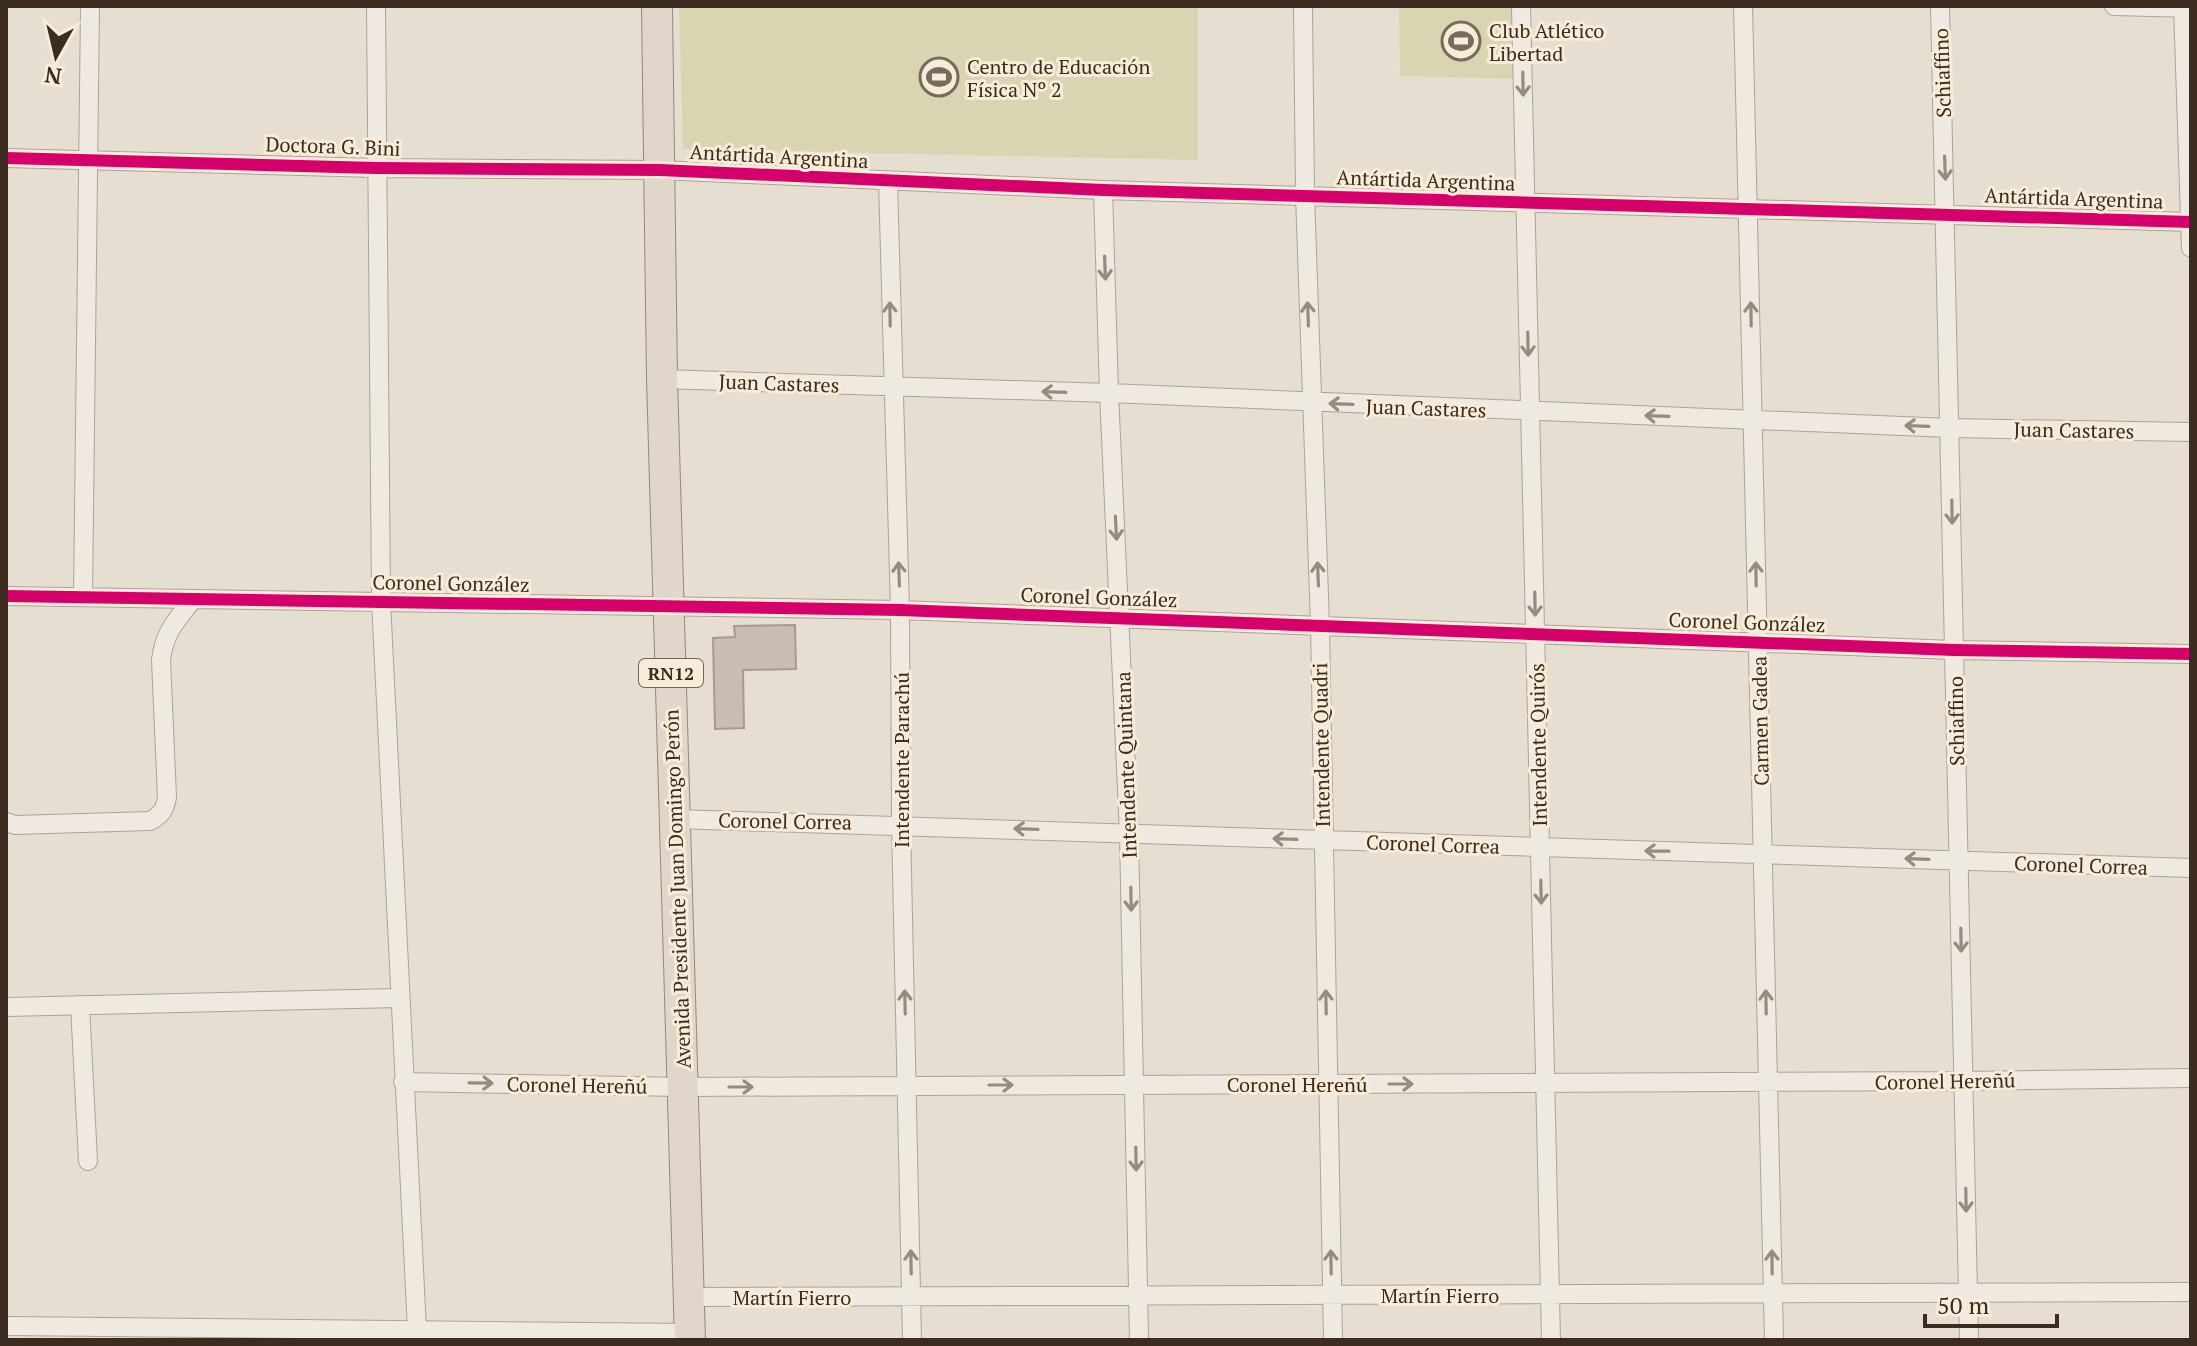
<svg xmlns="http://www.w3.org/2000/svg" width="2197" height="1346" font-family="'PT Serif',serif">
<style>
.green{fill:#d7d5b2}
.building{fill:#cabcb1;stroke:#a79a8f;stroke-width:2}
.lines{fill:none;stroke-linecap:round;stroke-linejoin:round}
.minor-casing{stroke:#aca398;stroke-width:20}
.trunk-casing{stroke:#91897f;stroke-width:32}
.minor{stroke:#eeeae1;stroke-width:18}
.trunk{stroke:#e0d7ca;stroke-width:30}
.cycleway-casing{stroke:#f7ecd7;stroke-width:17}
.cycleway{stroke:#d6006c;stroke-width:12}
.oneway{stroke:#958b80}
.labels{text-anchor:middle;dominant-baseline:central;stroke-width:6;stroke-linejoin:round;paint-order:stroke}
.shield{fill:#f7ecd7;stroke:#746656;stroke-width:2}
.shield-label{font-size:18px;font-weight:bold;fill:#3c2c1f}
.poi-label{font-size:20px;fill:#3c2c1f;stroke:#f7ecd7;text-anchor:start}
.street-label{font-size:20px;fill:#3c2c1f;stroke:#f7ecd7}
</style>
<rect width="100%" height="100%" fill="#e6ded0"/>
<!-- green -->
<path class="green" d="M679 6H1198V160L683 149Z
M1399 6H1521L1522 79 1400 76Z"/>
<!-- building -->
<path class="building" d="M795 625 796 669 743 670 744 728 715 729 713 638 735 637 734 626Z"/>
<g class="lines">
<!-- minor casing -->
<g class="minor-casing">
<path id="minor" d="M376 6 381 601 417 1330
M1303 6 1305 195 1320 625 1333 1340
M1521 6 1551 1340
M1743 6 1774 1340
M1940 6 1969 1340
M2114 6 2191 8
M2183 6 2191 248
M6 158 376 168 660 170 1103 190 2191 222
M888 181 900 610 901 824 912 1340
M1103 190 1109 393 1129 834 1139 1340
M662 379 1109 393 1950 428 2191 432
M6 596 900 610 1954 650 2191 654
M83 597 90 6
M675 819 2191 868
M6 822 15 825 150 821C161 815 165 810 167 797L161 660C165 630 176 622 193 599
M80 1005 88 1161
M6 1007 399 998
M403 1082 683 1087 1964 1081 2191 1078
M689 1297 2191 1292
M6 1326 690 1333"/>
</g>
<!-- trunk casing -->
<g class="trunk-casing">
<path id="trunk" d="M657 6 662 379 690 1340"/>
</g>
<!-- minor -->
<use href="#minor" class="minor"/>
<!-- trunk -->
<use href="#trunk" class="trunk"/>
<!-- cycleway casing -->
<g class="cycleway-casing">
<path id="cycleway" d="M6 158 376 168 660 170 1103 190 2191 222
M6 596 900 610 1954 650 2191 654"/>
</g>
<!-- cycleway -->
<use href="#cycleway" class="cycleway"/>
</g>
<!-- one-way arrows -->
<defs><path id="oneway-shaft" d="M-6 0H5M1.5-3L5.5 0L1.5 3" fill="none" stroke-width="1.6" stroke-linecap="round" stroke-linejoin="round" transform="scale(2)"/></defs>
<g class="oneway">
<use href="#oneway-shaft" transform="translate(1523 84) rotate(89)"/>
<use href="#oneway-shaft" transform="translate(1945 168) rotate(88)"/>
<use href="#oneway-shaft" transform="translate(1105 268) rotate(88)"/>
<use href="#oneway-shaft" transform="translate(890 314) rotate(-91)"/>
<use href="#oneway-shaft" transform="translate(1308 314) rotate(-92)"/>
<use href="#oneway-shaft" transform="translate(1751 314) rotate(-91)"/>
<use href="#oneway-shaft" transform="translate(1528 344) rotate(89)"/>
<use href="#oneway-shaft" transform="translate(1054 392) rotate(-178)"/>
<use href="#oneway-shaft" transform="translate(1341 404) rotate(-178)"/>
<use href="#oneway-shaft" transform="translate(1657 416) rotate(-178)"/>
<use href="#oneway-shaft" transform="translate(1917 426) rotate(-178)"/>
<use href="#oneway-shaft" transform="translate(1952 512) rotate(89)"/>
<use href="#oneway-shaft" transform="translate(1116 528) rotate(87)"/>
<use href="#oneway-shaft" transform="translate(899 574) rotate(-92)"/>
<use href="#oneway-shaft" transform="translate(1318 574) rotate(-92)"/>
<use href="#oneway-shaft" transform="translate(1756 574) rotate(-91)"/>
<use href="#oneway-shaft" transform="translate(1535 604) rotate(89)"/>
<use href="#oneway-shaft" transform="translate(1026 829) rotate(-178)"/>
<use href="#oneway-shaft" transform="translate(1285 839) rotate(-178)"/>
<use href="#oneway-shaft" transform="translate(1657 851) rotate(-179)"/>
<use href="#oneway-shaft" transform="translate(1917 859) rotate(-178)"/>
<use href="#oneway-shaft" transform="translate(1541 892) rotate(89)"/>
<use href="#oneway-shaft" transform="translate(1131 899) rotate(89)"/>
<use href="#oneway-shaft" transform="translate(1961 940) rotate(89)"/>
<use href="#oneway-shaft" transform="translate(905 1002) rotate(-91)"/>
<use href="#oneway-shaft" transform="translate(1326 1002) rotate(-91)"/>
<use href="#oneway-shaft" transform="translate(1766 1002) rotate(-91)"/>
<use href="#oneway-shaft" transform="translate(481 1083) rotate(1)"/>
<use href="#oneway-shaft" transform="translate(1401 1084)"/>
<use href="#oneway-shaft" transform="translate(1001 1085)"/>
<use href="#oneway-shaft" transform="translate(741 1087)"/>
<use href="#oneway-shaft" transform="translate(1136 1159) rotate(89)"/>
<use href="#oneway-shaft" transform="translate(1966 1200) rotate(89)"/>
<use href="#oneway-shaft" transform="translate(911 1262) rotate(-91)"/>
<use href="#oneway-shaft" transform="translate(1331 1262) rotate(-91)"/>
<use href="#oneway-shaft" transform="translate(1772 1262) rotate(-91)"/>
</g>
<!-- icons -->
<defs>
<g id="stadium-ring" transform="scale(2)"><circle r="9.5" fill="#f7ecd7" stroke="#786a5d" stroke-width="1.5"/><path d="M0-5a6.5 5 0 1 0 0 10a6.5 5 0 1 0 0-10ZM-3.5-1.8h7v3.6h-7Z" fill="#786a5d"/></g>
</defs>
<g fill-rule="evenodd">
<use href="#stadium-ring" x="1461" y="41"/>
<use href="#stadium-ring" x="939" y="77"/>
</g>
<g class="labels">
<!-- shield labels -->
<rect class="shield" x="639" y="659" width="64" height="28" rx="6"/>
<g class="shield-label">
<text x="671" y="673">RN12</text>
</g>
<!-- poi labels -->
<g class="poi-label">
<text x="1489" y="30">Club Atlético<tspan x="1489" dy="23">Libertad</tspan></text>
<text x="967" y="66">Centro de Educación<tspan x="967" dy="23">Física Nº 2</tspan></text>
</g>
<!-- street labels -->
<g class="street-label">
<text transform="translate(1942 73) rotate(-92)">Schiaffino</text>
<text transform="translate(333 146) rotate(2)">Doctora G. Bini</text>
<text transform="translate(779 156) rotate(3)">Antártida Argentina</text>
<text transform="translate(1426 180) rotate(2)">Antártida Argentina</text>
<text transform="translate(2074 198) rotate(2)">Antártida Argentina</text>
<text transform="translate(779 383) rotate(2)">Juan Castares</text>
<text transform="translate(1426 408) rotate(2)">Juan Castares</text>
<text transform="translate(2074 430) rotate(1)">Juan Castares</text>
<text transform="translate(451 583) rotate(1)">Coronel González</text>
<text transform="translate(1099 597) rotate(2)">Coronel González</text>
<text transform="translate(1747 622) rotate(2)">Coronel González</text>
<text transform="translate(1760 721) rotate(-91)">Carmen Gadea</text>
<text transform="translate(1956 721) rotate(-91)">Schiaffino</text>
<text transform="translate(1321 745) rotate(-91)">Intendente Quadri</text>
<text transform="translate(1538 745) rotate(-91)">Intendente Quirós</text>
<text transform="translate(901 760) rotate(-90)">Intendente Parachú</text>
<text transform="translate(1126 765) rotate(-92)">Intendente Quintana</text>
<text transform="translate(785 821) rotate(1)">Coronel Correa</text>
<text transform="translate(1433 844) rotate(2)">Coronel Correa</text>
<text transform="translate(2081 865) rotate(2)">Coronel Correa</text>
<text transform="translate(677 889) rotate(-92)">Avenida Presidente Juan Domingo Perón</text>
<text transform="translate(1945 1081) rotate(-1)">Coronel Hereñú</text>
<text x="1297" y="1084">Coronel Hereñú</text>
<text transform="translate(577 1085) rotate(1)">Coronel Hereñú</text>
<text x="1440" y="1295">Martín Fierro</text>
<text x="792" y="1297">Martín Fierro</text>
</g>
</g>
<!-- border -->
<rect width="2197" height="1346" fill="none" stroke="#3c2c1f" stroke-width="16"/>
<!-- north arrow -->
<g transform="translate(56 56) rotate(188)" stroke="#f7ecd7" stroke-width="6" paint-order="stroke">
<path d="M0-6L14 30L0 20L-14 30Z" fill="#3c2c1f"/>
<text y="-12" font-size="22" font-weight="bold" text-anchor="middle" fill="#3c2c1f">N</text>
</g>
<!-- scale -->
<path d="M1925 1314v12h132v-12" fill="none" stroke="#3c2c1f" stroke-width="4"/>
<text x="1937" y="1314" font-size="24" fill="#3c2c1f" stroke="#f7ecd7" stroke-width="6" paint-order="stroke">50 m</text>
</svg>
